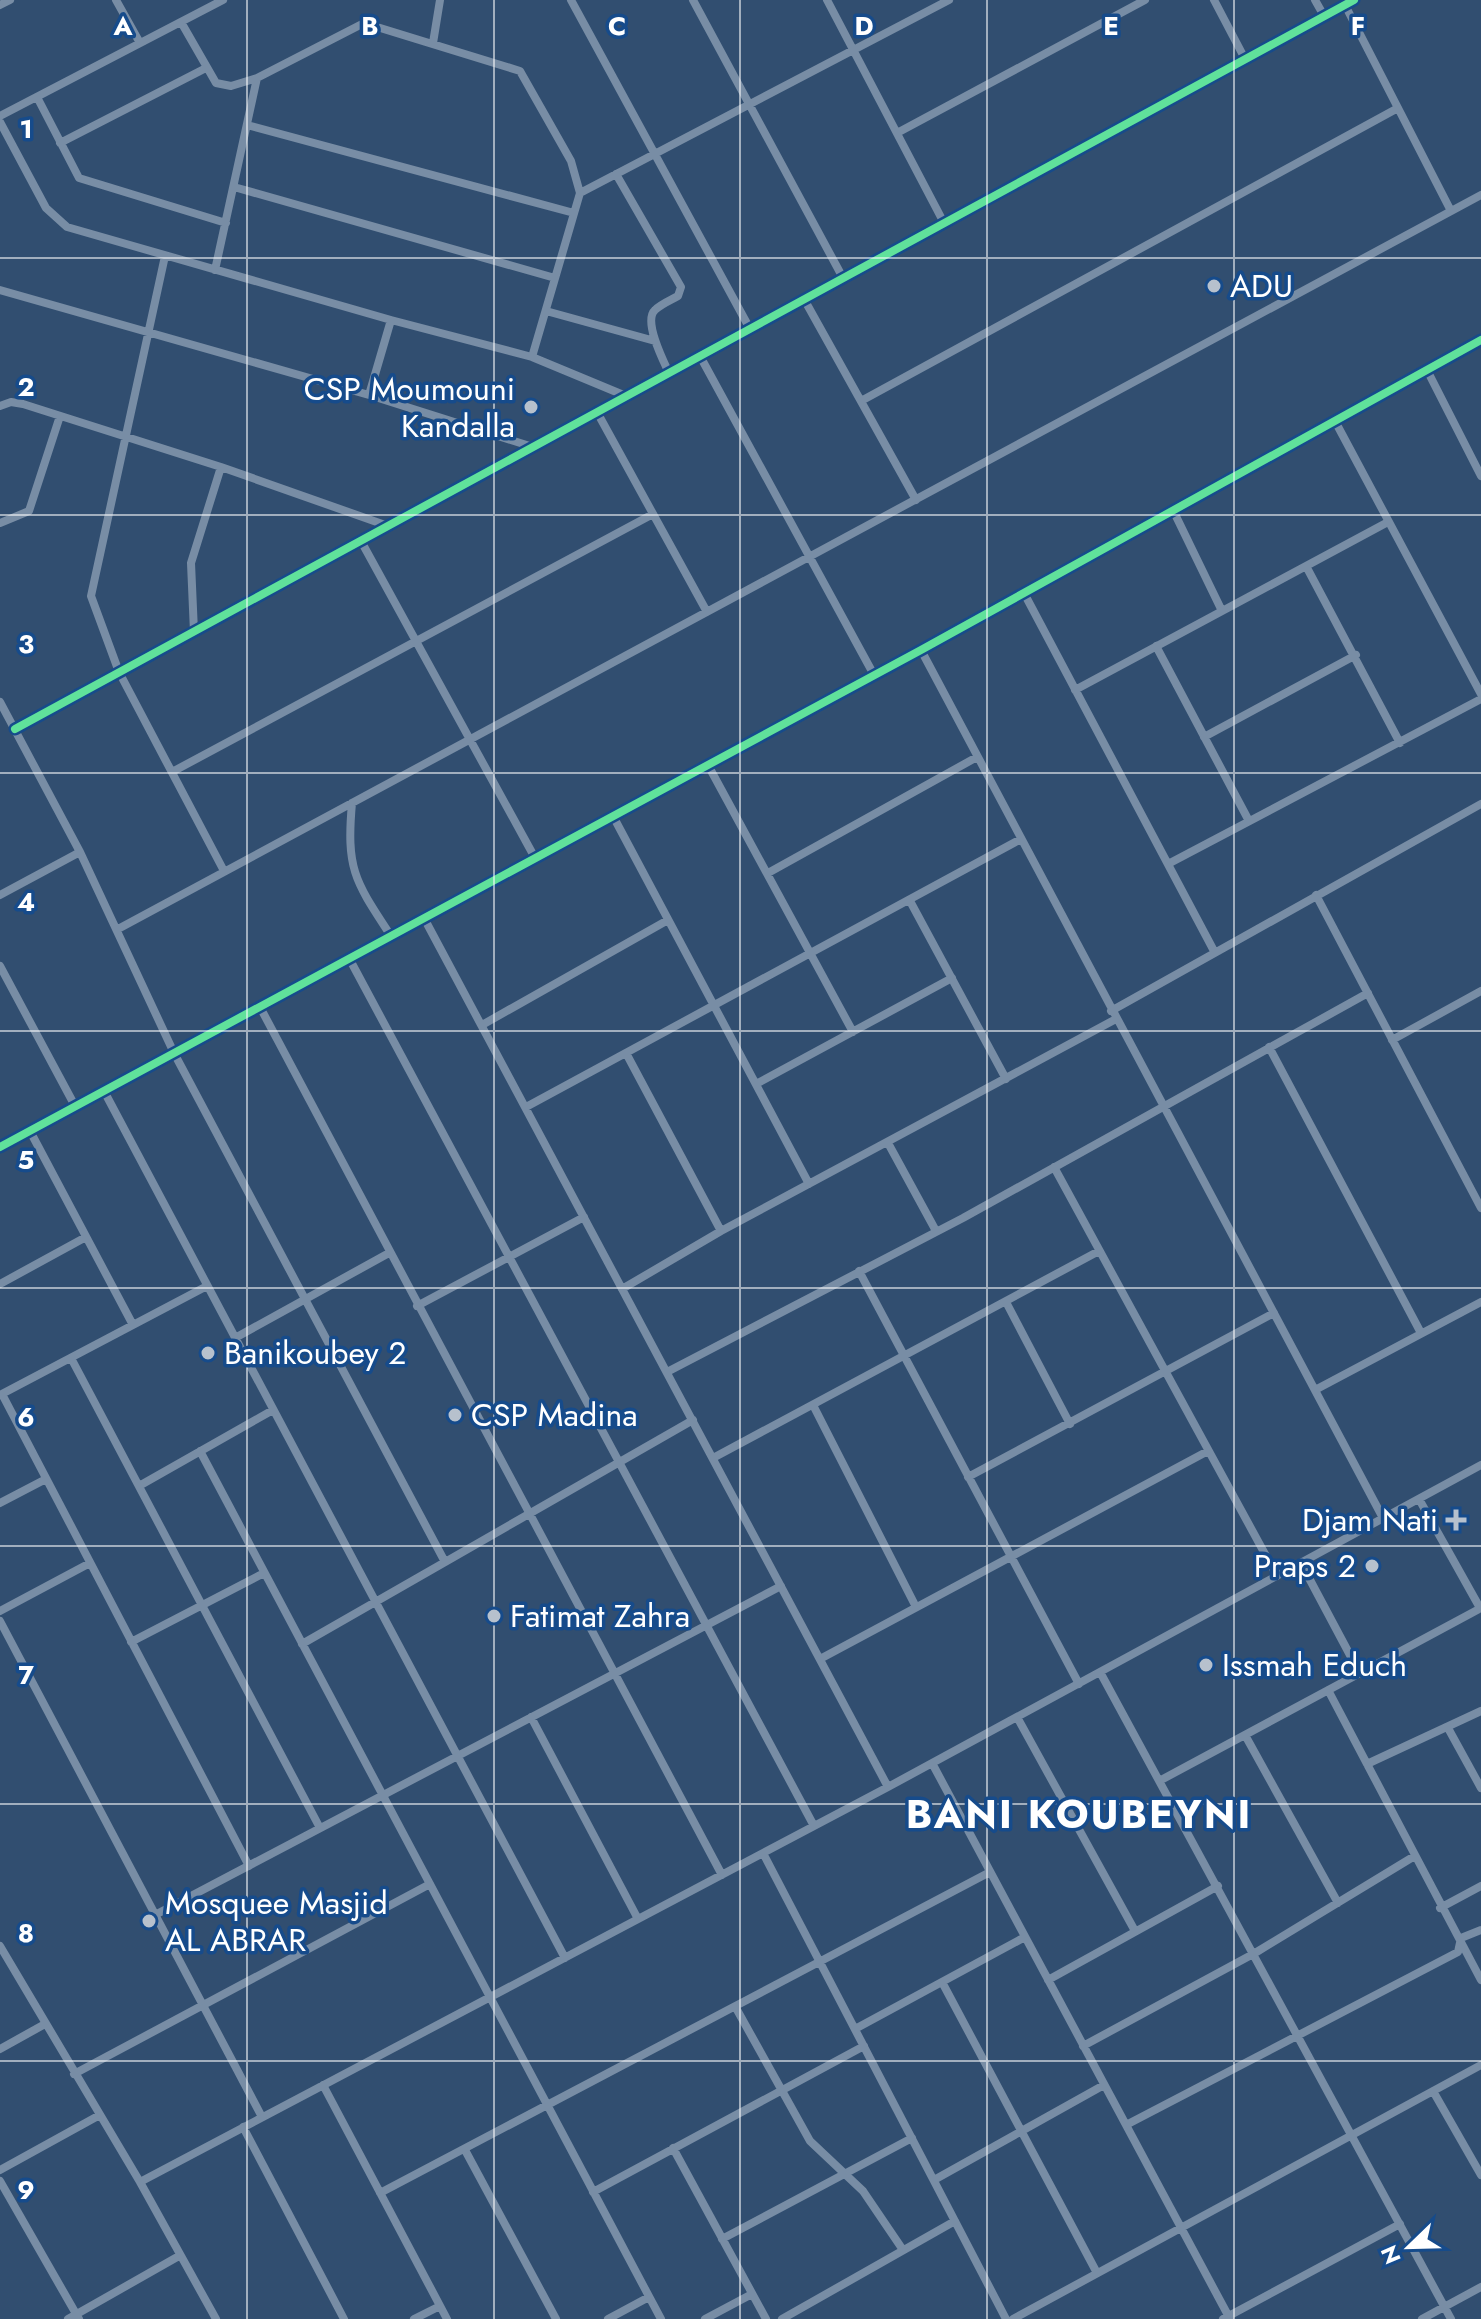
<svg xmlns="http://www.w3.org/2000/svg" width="1481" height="2319" font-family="Jost,sans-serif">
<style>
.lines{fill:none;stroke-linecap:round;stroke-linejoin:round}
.minor{stroke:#788da5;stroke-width:8}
.cycleway-casing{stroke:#164b8b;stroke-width:13}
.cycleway{stroke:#60e19b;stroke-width:8}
.grid{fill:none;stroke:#fff;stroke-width:2;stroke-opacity:0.55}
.poi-dot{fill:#b7c1cd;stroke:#164b8b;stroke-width:3}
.labels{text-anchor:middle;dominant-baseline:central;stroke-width:7;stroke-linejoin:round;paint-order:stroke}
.poi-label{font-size:32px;fill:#fff;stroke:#164b8b;text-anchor:start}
.district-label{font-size:40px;font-weight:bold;letter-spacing:2px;fill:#fff;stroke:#164b8b}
.grid-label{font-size:26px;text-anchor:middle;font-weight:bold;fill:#fff;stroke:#164b8b;stroke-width:7;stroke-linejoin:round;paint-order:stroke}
</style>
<rect width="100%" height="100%" fill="#314e70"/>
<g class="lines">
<!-- minor -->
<path class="minor" d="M116 0 140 43
M571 0 750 329
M693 0 843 278
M827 0 944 223
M1214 0 1245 59
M1315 0 1324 16
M0 5 10 0
M1345 5 1451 211
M181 22 216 83 231 86 257 78
M433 43 440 0
M37 97 79 178 226 223
M0 116 223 0
M0 122 46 208 67 227 391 320 532 357 626 396
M247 125 574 213
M897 133 1145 0
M60 143 206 68
M616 174 681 287 678 296C671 300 661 304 655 310 643 321 663 360 669 373
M234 187 555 278
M580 193 949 0
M165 256 91 596 119 672 224 871
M215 270 257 78 364 23 520 71 571 161 580 193 532 357
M0 290 369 395 533 447
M804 299 916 500
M546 311 655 341
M700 356 874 675
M1427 370 1481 476
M369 395 391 320
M861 401 1398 108
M0 406 11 402 23 404 221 467 388 526
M597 412 707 612
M1335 421 1481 694
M1173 510 1222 611
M0 523 29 511 60 416
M361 541 535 858
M1306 566 1400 743
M1024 593 1214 951
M194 632 191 563 221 467
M1156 646 1249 821
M921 650 1383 1518
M1075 690 1388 522
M0 702 80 852 174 1053 445 1562
M15 729 1354 0
M1204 737 1356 655
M708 765 853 1032
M172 772 653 514
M352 803C346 870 355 881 391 936
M613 816 809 1184
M1168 864 1481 699
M768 873 977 757
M0 895 80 852
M1316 895 1481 1208
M910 901 1006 1079
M424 918 888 1787
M118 929 1481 195
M349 958 814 1826
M0 966 75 1106
M260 1007 722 1875
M1111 1011 1481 804
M482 1025 668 920
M1392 1040 1481 991
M1269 1047 1421 1333
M626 1053 721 1231
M756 1084 952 978
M104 1091 565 1958
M526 1107 1021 839
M30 1131 133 1325
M888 1143 936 1231
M0 1147 921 650 1481 340
M1054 1167 1277 1576
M859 1271 1079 1684
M0 1284 86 1237
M622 1289 721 1231 1116 1019
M1006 1302 1070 1424
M417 1306 584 1217
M235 1338 389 1253
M71 1358 320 1828
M667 1372 963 1218 1368 993
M1315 1390 1481 1302
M2 1394 249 1866
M0 1395 207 1286
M813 1405 916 1607
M200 1451 661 2319
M713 1458 1099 1251
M968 1477 1274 1313
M139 1486 273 1410
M1419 1499 1480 1608
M0 1503 46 1479
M1301 1563 1359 1672
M0 1611 90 1563
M0 1621 262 2117
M131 1642 264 1573
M302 1644 693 1420
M820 1659 1208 1451
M1100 1672 1451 2319
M1328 1690 1481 1980
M531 1717 638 1919
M1017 1717 1135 1931
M1448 1728 1481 1788
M1245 1735 1338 1903
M932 1763 1230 2319
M1367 1764 1481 1711
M1161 1780 1481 1608
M763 1853 1006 2319
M1440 1908 1481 1886
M153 1916 781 1586
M0 1946 140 2182 216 2319
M1048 1980 1218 1886
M942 1982 1097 2273
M736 2008 810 2141 863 2191 903 2250
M855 2029 1025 1937
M1083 2046 1255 1953 1413 1857
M0 2049 45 2024
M74 2074 430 1884
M323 2085 447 2319
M1433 2091 1481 2175
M1126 2125 1458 1952 1461 1938 1481 1930
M243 2127 344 2319
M673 2148 766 2319
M465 2150 556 2319
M0 2170 98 2116
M934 2180 1104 2085
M0 2181 79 2319
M140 2182 888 1787 1481 1465
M593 2192 864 2046
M380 2193 990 1872
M722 2239 912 2138
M68 2319 179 2256
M414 2319 440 2306
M608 2319 649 2297
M705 2319 752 2294
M782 2319 955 2221
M1013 2319 1481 2065
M1223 2319 1400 2224
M1422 2319 1481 2287"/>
<!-- cycleway casing -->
<g class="cycleway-casing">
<path id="cycleway" d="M15 729 1354 0
M0 1147 921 650 1481 340"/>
</g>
<!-- cycleway -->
<use href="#cycleway" class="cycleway"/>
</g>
<!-- grid -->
<path class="grid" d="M247 0V2319M494 0V2319M740 0V2319M987 0V2319M1234 0V2319M0 258H1481M0 515H1481M0 773H1481M0 1031H1481M0 1288H1481M0 1546H1481M0 1804H1481M0 2061H1481"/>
<!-- markers -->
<g class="poi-dot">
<circle cx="1214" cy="286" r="8"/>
<circle cx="531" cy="407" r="8"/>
<circle cx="208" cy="1353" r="8"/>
<circle cx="455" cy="1415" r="8"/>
<path d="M1452 1508h8v8h8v8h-8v8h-8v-8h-8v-8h8z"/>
<circle cx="1372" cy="1566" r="8"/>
<circle cx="494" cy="1616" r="8"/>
<circle cx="1206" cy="1665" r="8"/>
<circle cx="149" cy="1921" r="8"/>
</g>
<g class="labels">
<!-- poi labels -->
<g class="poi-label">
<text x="1230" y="286">ADU</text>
<text x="515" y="389" text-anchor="end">CSP Moumouni<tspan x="515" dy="37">Kandalla</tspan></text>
<text x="224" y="1353">Banikoubey 2</text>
<text x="471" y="1415">CSP Madina</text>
<text x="1438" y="1520" text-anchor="end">Djam Nati</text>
<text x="1356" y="1566" text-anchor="end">Praps 2</text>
<text x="510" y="1616">Fatimat Zahra</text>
<text x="1222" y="1665">Issmah Educh</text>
<text x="165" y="1903">Mosquee Masjid<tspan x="165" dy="37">AL ABRAR</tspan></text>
</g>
<!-- district labels -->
<g class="district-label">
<text x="1079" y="1814">BANI KOUBEYNI</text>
</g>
</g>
<g class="grid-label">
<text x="123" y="35">A</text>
<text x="370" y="35">B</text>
<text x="617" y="35">C</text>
<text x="864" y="35">D</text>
<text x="1111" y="35">E</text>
<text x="1358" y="35">F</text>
<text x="26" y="138">1</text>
<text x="26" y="396">2</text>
<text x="26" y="653">3</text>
<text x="26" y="911">4</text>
<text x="26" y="1169">5</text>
<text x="26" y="1426">6</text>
<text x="26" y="1684">7</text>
<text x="26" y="1942">8</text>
<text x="26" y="2199">9</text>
</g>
<!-- north arrow -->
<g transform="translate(1409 2247) rotate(247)" stroke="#164b8b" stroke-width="6" paint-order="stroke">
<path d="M0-6L14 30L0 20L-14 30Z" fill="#ffffff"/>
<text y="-12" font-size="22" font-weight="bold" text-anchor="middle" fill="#ffffff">N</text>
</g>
</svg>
